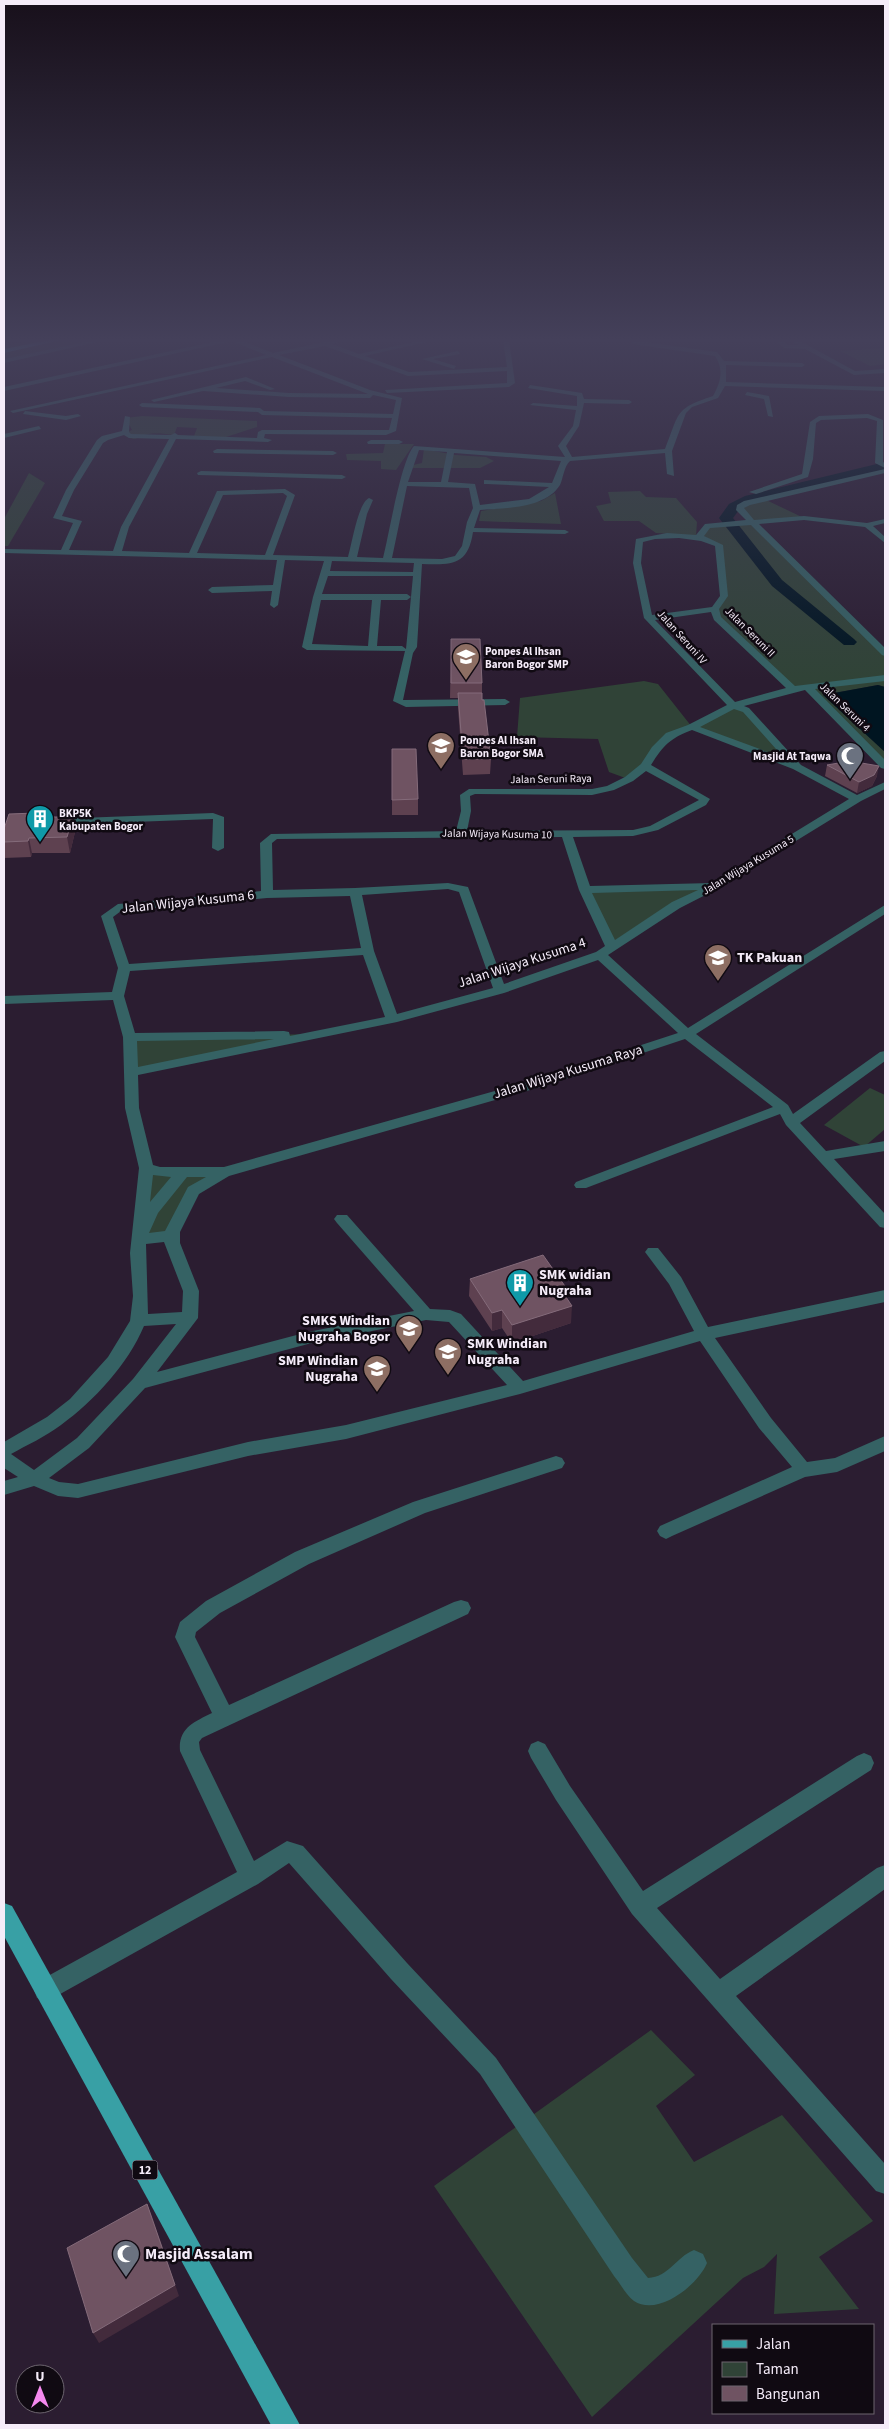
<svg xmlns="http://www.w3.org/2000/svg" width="889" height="2429" font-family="'Source Sans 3',sans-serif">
<rect width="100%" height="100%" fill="#2b1d31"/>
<g fill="#304337">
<polygon points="35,340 96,340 4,359 4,346"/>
<polygon points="885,348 885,364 870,366 840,351"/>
<path d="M142,416L257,421V427L223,438L194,436L197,428L177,427L174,435C166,434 157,433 149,434C137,436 136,444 123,434L132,430L126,418Z"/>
<polygon points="385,444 414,444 396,470 381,469 381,461 347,460 346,454 383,453"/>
<polygon points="424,449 455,455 486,457 494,461 480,468 413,468 413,465 422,463"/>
<polygon points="29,473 45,483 8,546 4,546 4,519"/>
<polygon points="640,491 646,497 676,498 697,522 696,536 656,533 639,521 604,521 596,506 611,503 608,492"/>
<polygon points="555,493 561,524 479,521 481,511 541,501"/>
<polygon points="764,499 804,518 752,524 885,653 885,687 878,685 824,695 885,752 885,767 807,687 793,689 717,618 715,609 724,596 719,545 700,534 704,527 750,523 740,507"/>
<polygon points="644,681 658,684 692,727 733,706 746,710 797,767 692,727 670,735 628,779 609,772 598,739 517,737 520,698"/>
<polygon points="717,885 612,947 586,890"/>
<polygon points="322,1034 133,1072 130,1037"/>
<polygon points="870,1088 885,1095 885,1129 864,1147 824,1125"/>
<polygon points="146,1168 224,1172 193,1191 172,1232 139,1239"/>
<polygon points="651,2030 695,2075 656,2106 694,2162 782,2115 873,2221 819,2257 859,2309 774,2314 777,2254 764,2267 743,2278 592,2417 434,2186"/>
</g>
<polygon fill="#001521" points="878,685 885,687 885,752 823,695"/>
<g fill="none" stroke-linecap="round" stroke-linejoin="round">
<polygon fill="#001521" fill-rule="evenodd" points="885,462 885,470 755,500 739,510 733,518 782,580 854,639 857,642 854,645 844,645 772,586 719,518 729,504 745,496"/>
<g fill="#356264" fill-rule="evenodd">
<polygon points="94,340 106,340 4,363 4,359"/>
<path d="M222,340H240L273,353L333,340H345L332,344L359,354L423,340H435L365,356L409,372L507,367L503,340H509L515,383L509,387L387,393L385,390L507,383V371L408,376L325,346L279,355L370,390L402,398L396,431L386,435L265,434L264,438L272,440L268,442L176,439L129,527L122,551L189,553L217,491L285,489L295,495L273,555L348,557C352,544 358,503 369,498L373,500L367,514L357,557L383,558C389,535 401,460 414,446L565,457L558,446L573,426L576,410L530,405L533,403L577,406V396L528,388L530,385L582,393L584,399L629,400L632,402L629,404L584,403L579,426L566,446L572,457L665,449C680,412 674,409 713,396C721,382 724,369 715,356L633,344L631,340L717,352L724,361L802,363L805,365L802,367L726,365V382L885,387V391L725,386L718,398L692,407L686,413L672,451L674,476L667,474L665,453L570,461C564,466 563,479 560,485C545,509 504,508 480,510L474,528L565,530L569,532L565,534L473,532C468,566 451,565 422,564L417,647L413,653L403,700L505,699L510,702L505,705L406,707L393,701L405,651L307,650L302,647L313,597L324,561L285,560L278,605L274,608L270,605L272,591L212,593L208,590L212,587L273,585L277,560L4,553V549L61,550L73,523L53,518L66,490L97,440L102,436L122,431L125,416L130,417L129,432L131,434L171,435L175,433L178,435L257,438L258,432L262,430H389L392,418L262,415L258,412L142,407L139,405L142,403L260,408L264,411L393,414L396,400L373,395L370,398L289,397L203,391L154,402L151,400L246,377L275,389L270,390L245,381L216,388L289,393L368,394L272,357L13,413L10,411L266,355L232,341L4,391V387ZM124,435L129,438L169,439L121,527L113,551L69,550L82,521L62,516L74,490L103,443L108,440ZM419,450L447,452L441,482H408ZM454,453L561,461L552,483L484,480V484H487L549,487L529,499L480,505L475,484L448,482ZM407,486L469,488L473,508L467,522L462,546L455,556L442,559L392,558ZM283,493L287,496L265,555L197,553L223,495ZM332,561L414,563L413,572L330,571ZM328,576H413L411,597L407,594H322ZM411,597L406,649L402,646H377L381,600H407ZM321,600H372L368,646L312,644Z"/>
<polygon points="554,340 560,340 561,342 556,343"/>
<polygon points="775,340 782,340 788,345 798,345 790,340 798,340 855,371 885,369 885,373 854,375 805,349 784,348"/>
<polygon points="458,351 460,354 433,359 456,366 454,369 422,359"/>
<polygon points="747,392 769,396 773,417 768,416 764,399 745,395"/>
<polygon points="25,411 66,416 78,414 81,416 66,420 23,414"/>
<polygon points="868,414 883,420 883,462 885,463 885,468 875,463 877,421 867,418 821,420 816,423 813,459 808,477 756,494 749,492 802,474 810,422 819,416"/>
<polygon points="39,426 41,429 4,438 4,434"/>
<polygon points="371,440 399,440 403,442 399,444 368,444 367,442"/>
<polygon points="217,449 333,451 337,453 333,455 214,453 213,451"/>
<path d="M885,469V473L750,505L744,508L754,520L804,516L867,523L885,519V523L873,526L885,537V543L865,527L804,520L759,524L885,648V656L882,655L751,525L710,528L704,536L723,545L728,596L719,609L721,617L795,686L885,675V681L815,689L885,760V769L881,768L805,690L744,706L749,708L801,765L857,795L885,782V789L861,801L721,887L680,908L608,955L688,1028L885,905V914L696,1034L788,1105L793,1114L880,1052L885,1051V1061L800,1123L826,1151L885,1141V1151L834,1159L885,1214V1228L880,1227L786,1125L780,1114L586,1188H576L574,1185L576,1182L773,1107L685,1039L544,1086L229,1176L199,1194L180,1232V1243L199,1291L198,1318L157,1372L308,1332L414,1311L337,1223L334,1219L337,1215H347L430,1309L450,1310L461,1314L523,1381L694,1331L669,1284L645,1252L648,1248H658L681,1277L708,1327L885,1290V1302L715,1338L771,1418L807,1462L835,1458L885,1436V1451L837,1472L805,1477L672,1536L666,1539L660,1536L657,1531L660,1526L792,1467L759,1428L700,1341L520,1394L346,1439L248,1456L78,1498L58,1496L34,1486L4,1495V1481L18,1477L4,1468V1442L47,1417L70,1399L108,1357L130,1321L133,1296L130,1253L139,1168L125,1108L123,1037L113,1000L4,1004V996L112,992L118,968L101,916L118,904L261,891L260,843L271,834L456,831L461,811L460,795L469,789H592L607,786L625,777L641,764L652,747L666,733L688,725L727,705L644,618L633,563L636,539L667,533L696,535L705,524L746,520L736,510L737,505L744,501ZM679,538L701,541L715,546L720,596L712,607L652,615L641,563L643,542L655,539ZM711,612L714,620L786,688L735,702L655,620ZM734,709L743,712L784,758L700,727ZM692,730L793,769L849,799L712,883L590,886L573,837L633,836L658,830L706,805L710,799L651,765C663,746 670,738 692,730ZM646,771L699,800L650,826L633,830L467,831L471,811L470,796L475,794L592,795L614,790L633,781ZM562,837L579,890L605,946L596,952L504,984L468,887L448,883L355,888L273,890L272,843L277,839ZM448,889L459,892L493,988L397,1014L374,951L362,895ZM698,890L672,902L615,940L592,893ZM350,896L361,948L129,964L113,917L121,911L267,898ZM363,955L385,1017L290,1036L289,1032L284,1031L135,1033L124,996L130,971ZM598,960L678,1033L534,1080L224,1167H160L153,1165L139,1108L138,1075L397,1022L504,993ZM274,1039L138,1067L137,1041ZM153,1175L171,1177L150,1202ZM187,1177H206L188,1187L165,1231L149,1233L158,1213ZM164,1242L183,1291L182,1312L148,1314L146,1244ZM426,1320L449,1322L507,1385L346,1425L248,1442L78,1484L59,1482L49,1478L89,1448L145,1388L308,1344ZM176,1324L133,1379L77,1438L34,1470L11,1454C27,1445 45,1437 61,1425C94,1401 128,1364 144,1326Z"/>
<polygon points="201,471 342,475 346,477 342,479 198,475 197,473"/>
<polygon points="213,813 224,817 224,848 218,851 212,848 213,819 53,825 47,822 53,819"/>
<path d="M556,1456L562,1458L565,1463L562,1468L425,1513L309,1564L220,1613L196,1632L195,1637L229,1705L454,1602L461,1600L468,1602L471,1608L468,1614L202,1738L199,1742L200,1750L254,1861L287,1841L303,1846L407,1963L496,2058L632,2258L648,2278C669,2277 676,2257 694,2250L703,2254L707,2263C698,2285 658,2317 634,2301C626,2295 620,2283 614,2276L480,2074L391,1979L289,1863L258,1884L53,1998L45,2001L37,1998L34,1990L37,1982L237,1872L180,1751C178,1728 194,1722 212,1713L175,1637L180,1622L206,1601L295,1552L413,1502Z"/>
<polygon points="538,1741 545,1744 570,1786 643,1891 857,1756 864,1753 871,1756 874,1763 871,1770 657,1908 720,1979 877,1868 885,1865 885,1889 736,1996 885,2164 885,2194 876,2191 632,1914 556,1800 531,1758 528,1751 531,1744"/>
</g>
<polygon fill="#38a0a5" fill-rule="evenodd" points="4,1903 12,1906 300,2425 271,2425 4,1936"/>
<polygon fill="#35b9bf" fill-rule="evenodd" points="49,340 61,340 4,353 4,349"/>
</g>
<g fill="#5e4150">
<polygon points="451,639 482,683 482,700 491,759 490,774 463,775 458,708 458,698 450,698"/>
<polygon points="392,749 418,799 418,815 392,815"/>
<polygon points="827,765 877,776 872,786 857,793 825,776"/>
<polygon points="36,813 37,817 75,832 70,853 32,853 31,857 4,858 4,842"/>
<polygon points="470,1279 566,1297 571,1323 512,1343 502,1328 492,1331 469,1296"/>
</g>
<g fill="#432b3c">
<polygon points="879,766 877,776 872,786 857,793 859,782"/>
<polygon points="73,817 75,832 70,853 67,837"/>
<polygon points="29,838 32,853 31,857 28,841"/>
<polygon points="567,1289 566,1306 562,1291"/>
<polygon points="572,1306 571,1323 512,1343 512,1325"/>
<polygon points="502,1310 502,1328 492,1331 492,1313"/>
<polygon points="147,2204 152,2216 179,2296 99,2343 93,2333"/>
</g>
<g fill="#6f5362" stroke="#846b7a">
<polygon points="451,639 480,639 482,683 451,683"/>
<polygon points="458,693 482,693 482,700 484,700 491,759 463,759"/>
<polygon points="392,749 416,749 418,799 392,800"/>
<polygon points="850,761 879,766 874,775 859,782 827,765"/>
<polygon points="36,813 35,817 73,817 67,837 29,838 28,841 4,842 4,829 9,814"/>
<polygon points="543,1255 567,1289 562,1291 572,1306 512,1325 502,1310 492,1313 470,1279"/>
<polygon points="147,2204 175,2285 93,2333 67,2248"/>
</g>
<linearGradient id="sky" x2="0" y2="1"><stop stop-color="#18101b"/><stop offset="0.5" stop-color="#44405a"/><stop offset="1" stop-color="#44405a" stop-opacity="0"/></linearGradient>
<rect width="889" height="680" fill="url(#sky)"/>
<defs>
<symbol id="school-pin" viewBox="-11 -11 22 30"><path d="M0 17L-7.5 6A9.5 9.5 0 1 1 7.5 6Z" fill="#8d6e63" stroke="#100a12"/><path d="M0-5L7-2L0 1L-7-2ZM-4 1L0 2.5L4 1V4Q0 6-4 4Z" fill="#fff"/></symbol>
<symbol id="mosque-pin" viewBox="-11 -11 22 30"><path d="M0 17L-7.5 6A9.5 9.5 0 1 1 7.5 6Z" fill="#6b7280" stroke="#100a12"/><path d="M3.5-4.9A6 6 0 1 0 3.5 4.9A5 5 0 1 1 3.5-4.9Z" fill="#fff"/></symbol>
<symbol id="building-pin" viewBox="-11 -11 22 30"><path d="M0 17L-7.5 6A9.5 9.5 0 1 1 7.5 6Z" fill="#0f9aa8" stroke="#100a12"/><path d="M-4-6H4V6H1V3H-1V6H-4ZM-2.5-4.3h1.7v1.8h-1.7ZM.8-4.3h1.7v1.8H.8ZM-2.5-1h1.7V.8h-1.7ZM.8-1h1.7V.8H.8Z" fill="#fff"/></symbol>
</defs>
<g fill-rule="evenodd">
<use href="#school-pin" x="450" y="641" width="32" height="43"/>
<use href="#school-pin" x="425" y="730" width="32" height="43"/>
<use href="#mosque-pin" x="834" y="740" width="32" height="43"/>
<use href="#building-pin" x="24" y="803" width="32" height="43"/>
<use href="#school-pin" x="702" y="942" width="32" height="43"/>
<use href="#building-pin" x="504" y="1267" width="32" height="43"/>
<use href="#school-pin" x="393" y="1313" width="32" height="43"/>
<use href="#school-pin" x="432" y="1336" width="32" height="43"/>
<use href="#school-pin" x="361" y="1353" width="32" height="43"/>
<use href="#mosque-pin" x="110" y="2238" width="32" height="43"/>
</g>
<g text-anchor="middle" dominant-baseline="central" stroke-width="5" stroke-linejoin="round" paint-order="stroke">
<g font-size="11" fill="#f5ecf9" stroke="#100a12">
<text transform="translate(750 632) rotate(45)">Jalan Seruni II</text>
<text transform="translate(682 637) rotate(48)">Jalan Seruni IV</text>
<text transform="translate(845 707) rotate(44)">Jalan Seruni 4</text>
<text transform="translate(551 779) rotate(-1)">Jalan Seruni Raya</text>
<text transform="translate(497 834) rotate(1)">Jalan Wijaya Kusuma 10</text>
<text transform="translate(748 865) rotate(-31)">Jalan Wijaya Kusuma 5</text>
</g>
<g font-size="11" font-weight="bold" fill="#f5ecf9" stroke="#100a12" text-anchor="start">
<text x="485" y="651">Ponpes Al Ihsan<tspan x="485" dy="13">Baron Bogor SMP</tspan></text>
<text x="460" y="740">Ponpes Al Ihsan<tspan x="460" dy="13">Baron Bogor SMA</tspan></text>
<text x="831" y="756" text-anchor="end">Masjid At Taqwa</text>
<text x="59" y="813">BKP5K<tspan x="59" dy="13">Kabupaten Bogor</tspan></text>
</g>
<rect fill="#100a12" stroke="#b0a8b4" stroke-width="1" x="132.5" y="2160.5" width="25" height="19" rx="4"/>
<g font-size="12" font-weight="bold" fill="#f5ecf9">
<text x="145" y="2170">12</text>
</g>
<g font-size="14" fill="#f5ecf9" stroke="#100a12">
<text transform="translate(188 902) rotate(-6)">Jalan Wijaya Kusuma 6</text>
<text transform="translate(522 963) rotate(-18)">Jalan Wijaya Kusuma 4</text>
<text transform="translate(568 1072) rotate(-17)">Jalan Wijaya Kusuma Raya</text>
</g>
<g font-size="14" font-weight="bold" fill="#f5ecf9" stroke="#100a12" text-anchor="start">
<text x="737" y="958">TK Pakuan</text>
<text x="539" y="1275">SMK widian<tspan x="539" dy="16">Nugraha</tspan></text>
<text x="390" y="1321" text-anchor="end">SMKS Windian<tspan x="390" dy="16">Nugraha Bogor</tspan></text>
<text x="467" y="1344">SMK Windian<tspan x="467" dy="16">Nugraha</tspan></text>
<text x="358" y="1361" text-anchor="end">SMP Windian<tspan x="358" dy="16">Nugraha</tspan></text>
</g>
<g font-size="16" font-weight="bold" fill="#f5ecf9" stroke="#100a12" text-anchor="start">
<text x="145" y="2254">Masjid Assalam</text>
</g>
</g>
<rect width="889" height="2429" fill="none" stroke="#f5ecf9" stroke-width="10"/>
<rect x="712" y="2324" width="162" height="90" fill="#100a12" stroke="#6c646e"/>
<rect x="722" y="2340" width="25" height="8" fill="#38a0a5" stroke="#6c646e"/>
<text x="756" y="2349" font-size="15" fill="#f5ecf9">Jalan</text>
<rect x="722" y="2362" width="25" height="15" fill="#304337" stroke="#6c646e"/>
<text x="756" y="2374" font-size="15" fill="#f5ecf9">Taman</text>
<rect x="722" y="2386" width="25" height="15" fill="#6f5362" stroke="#6c646e"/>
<text x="756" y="2399" font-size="15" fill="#f5ecf9">Bangunan</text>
<g transform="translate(40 2389)"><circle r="24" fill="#100a12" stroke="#6c646e"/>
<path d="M0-4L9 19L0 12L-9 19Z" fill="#f589ee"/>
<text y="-8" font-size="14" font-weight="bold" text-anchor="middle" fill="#f5ecf9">U</text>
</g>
</svg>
